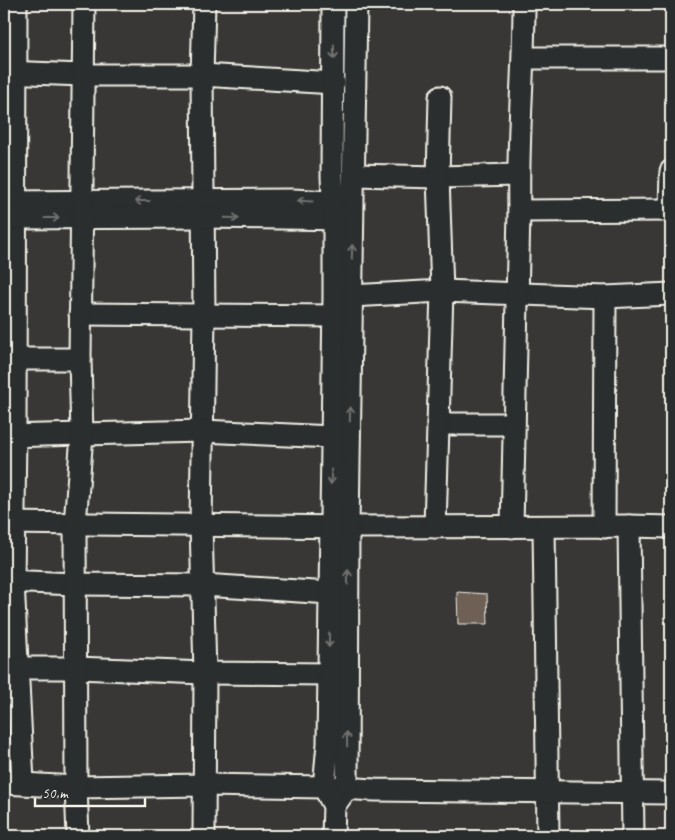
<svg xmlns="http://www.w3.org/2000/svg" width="675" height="840" font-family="Caveat,sans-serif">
<rect width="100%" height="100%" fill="#383736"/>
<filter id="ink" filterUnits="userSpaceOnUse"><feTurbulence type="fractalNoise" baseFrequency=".02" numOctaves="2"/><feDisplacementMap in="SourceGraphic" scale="10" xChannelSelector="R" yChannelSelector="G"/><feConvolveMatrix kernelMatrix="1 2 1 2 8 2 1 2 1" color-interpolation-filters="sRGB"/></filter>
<g filter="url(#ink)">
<polygon fill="#6e6054" stroke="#f4f1e8" points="457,592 487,594 488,624 458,624"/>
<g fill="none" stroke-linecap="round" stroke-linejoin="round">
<defs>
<g id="minor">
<polyline points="16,4 15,435 13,581 23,783"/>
<polyline points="204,4 202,75 204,314 201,525 205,673 204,836"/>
<polyline points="524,58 671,58"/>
<polyline points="4,72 83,75 202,75 334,83"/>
<polyline points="354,175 438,177 518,175"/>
<polyline points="4,202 293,200 346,203"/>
<polyline points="670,210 671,171"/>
<polyline points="519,211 671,210"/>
<polyline points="4,218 203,217 348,219"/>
<polyline points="351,296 442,291 605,297 671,294"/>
<polyline points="80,314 334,316"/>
<polyline points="4,359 80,359"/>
<polyline points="438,424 514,424"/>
<polyline points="4,436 202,431 332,437"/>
<polyline points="4,523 348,527 629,526 671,527"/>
<polyline points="629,526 633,836"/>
<polyline points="435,527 442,291 438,177 440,97"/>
<path d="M512,527L519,211C517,142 524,73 524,4"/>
<polyline points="544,527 548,836"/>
<polyline points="604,527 605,297"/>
<polyline points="4,581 75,584 203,585 330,593"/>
<polyline points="4,668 76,668 205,673 329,674"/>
<polyline points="4,783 76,787 204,785 324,787 375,790 671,793"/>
<polyline points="334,806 347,788 348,527 356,4"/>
<polyline points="78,836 76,787 75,524 82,435 80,359 84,4"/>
<polyline points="333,836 334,806 324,787 328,744 334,297 334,219 332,176 333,4"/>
</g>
</defs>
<use href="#minor" stroke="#f4f1e8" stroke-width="25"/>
<use href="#minor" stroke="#2a2d2e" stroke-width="21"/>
</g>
<defs><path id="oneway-shaft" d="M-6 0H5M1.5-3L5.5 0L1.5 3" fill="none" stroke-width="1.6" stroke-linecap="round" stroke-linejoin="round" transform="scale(1.25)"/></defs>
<g stroke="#71726f">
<use href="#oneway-shaft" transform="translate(334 52) rotate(89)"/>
<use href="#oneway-shaft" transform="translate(142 201) rotate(180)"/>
<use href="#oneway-shaft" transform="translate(305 201) rotate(-177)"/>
<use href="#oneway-shaft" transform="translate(52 218)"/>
<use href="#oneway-shaft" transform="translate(232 218) rotate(1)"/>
<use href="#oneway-shaft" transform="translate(352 252) rotate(-88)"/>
<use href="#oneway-shaft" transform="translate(350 414) rotate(-89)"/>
<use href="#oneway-shaft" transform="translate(331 477) rotate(91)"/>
<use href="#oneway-shaft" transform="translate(348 577) rotate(-90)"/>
<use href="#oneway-shaft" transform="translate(329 640) rotate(91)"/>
<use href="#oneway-shaft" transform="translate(347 739) rotate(-91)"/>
</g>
</g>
<rect width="675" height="840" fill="none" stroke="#2a2d2e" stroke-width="20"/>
<rect x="10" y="10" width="655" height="820" fill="none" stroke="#f4f1e8" stroke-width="2" filter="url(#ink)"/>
<path d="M35 798v8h110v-8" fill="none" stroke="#f4f1e8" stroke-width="2.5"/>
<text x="42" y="798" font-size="15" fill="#f4f1e8" stroke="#2a2d2e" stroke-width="4" paint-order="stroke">50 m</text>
</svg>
